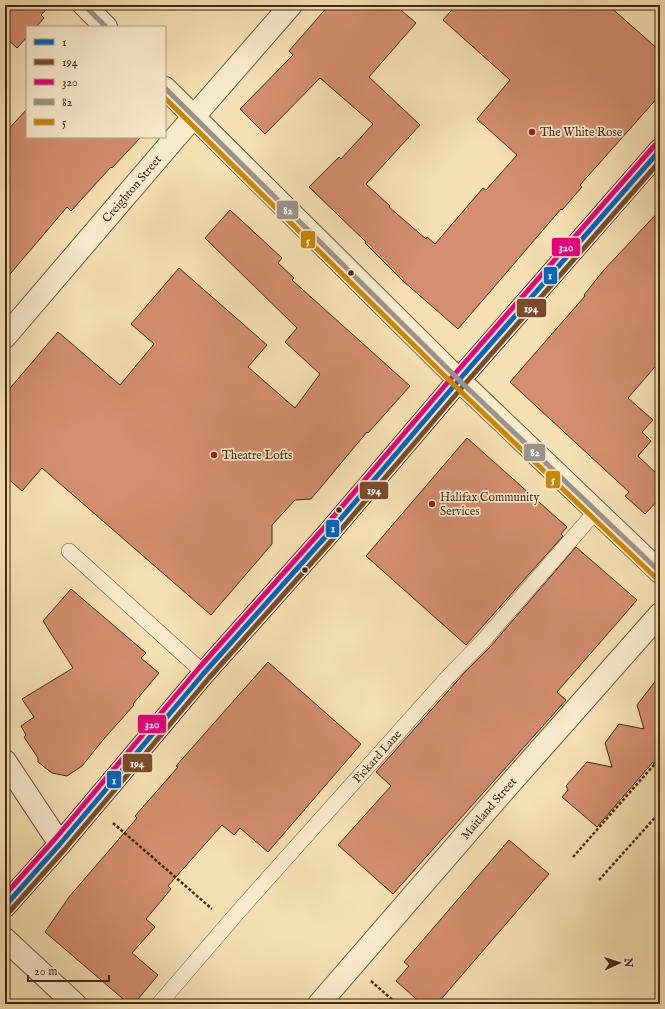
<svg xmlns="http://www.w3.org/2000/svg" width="665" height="1009" font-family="'IM FELL English',serif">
<rect width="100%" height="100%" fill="#f4e0b2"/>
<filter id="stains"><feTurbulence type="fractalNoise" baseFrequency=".005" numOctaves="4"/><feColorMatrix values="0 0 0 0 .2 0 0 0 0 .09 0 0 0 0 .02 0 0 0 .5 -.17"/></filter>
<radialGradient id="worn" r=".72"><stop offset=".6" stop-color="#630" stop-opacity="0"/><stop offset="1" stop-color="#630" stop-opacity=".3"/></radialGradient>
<g fill="#d28e6e" stroke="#412913">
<polygon points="5,5 50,5 41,15 44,18 36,27 27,27 27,37 17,48 5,37"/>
<polygon points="329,5 395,5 416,23 369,77 420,125 366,184 390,206 389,207 426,239 427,237 435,244 483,188 486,190 517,155 477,119 510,80 443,20 456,5 608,5 660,51 660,95 580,185 582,187 562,210 561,209 458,329 403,281 365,243 366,242 309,187 339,157 341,159 373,124 320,78 265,134 240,109 293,55 289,51"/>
<polygon points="27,109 27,137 141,137 112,168 111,167 71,211 67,207 5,280 5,133"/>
<polygon points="230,210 282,258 278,263 294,278 292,280 410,386 368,433 367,432 311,499 295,500 272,525 272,544 211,615 42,468 22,491 5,476 5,394 58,332 120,385 154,344 131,324 179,268 267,345 248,367 295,408 320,374 285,342 297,328 205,238"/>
<polygon points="660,210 660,361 628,398 653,420 642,432 651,441 638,456 660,477 660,498 645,514 625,496 629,492 510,382 585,296 584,295 603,271"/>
<polygon points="467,438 567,527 561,534 563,536 466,645 366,556"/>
<polygon points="576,547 637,600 557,692 566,700 393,894 338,845 391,786 376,772 465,672 490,647"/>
<polygon points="71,589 146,653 141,658 159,673 133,704 134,705 103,740 82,766 67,776 52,773 38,762 38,758 24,737 26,735 21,726 34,717 22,699 73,668 43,621"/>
<polygon points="268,662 361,744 268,852 240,828 234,835 222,825 168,886 171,889 146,919 155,927 132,953 158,975 134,1004 129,1004 45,932 69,897 137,818 135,816 178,767 176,766"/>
<polygon points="660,675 660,763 654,764 653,762 597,827 562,797 568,790 566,786 587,762 612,767 605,743 619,724 644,729 637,705"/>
<polygon points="509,840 549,874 437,1004 422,1004 396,981 409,966 404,962"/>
</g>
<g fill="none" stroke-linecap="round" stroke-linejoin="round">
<defs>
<g id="service">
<polyline points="69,551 204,673"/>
<path id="s1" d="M159,1004L238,912L447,678L483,641L596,511"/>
</g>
<g id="minor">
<path id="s2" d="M5,337L176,137L291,5"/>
<polyline points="5,761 60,844"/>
<polyline points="5,939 75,1004"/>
<path id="s3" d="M319,1004L500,795L660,614"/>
</g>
<g id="tertiary">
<polyline points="84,5 106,27"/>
<polyline points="165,88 459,380 660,572"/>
</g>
<polyline id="secondary" points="5,906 60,844 204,673 327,535 459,380 660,150"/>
</defs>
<use href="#service" stroke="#6e573b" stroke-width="16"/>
<use href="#minor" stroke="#6e573b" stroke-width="24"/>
<use href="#tertiary" stroke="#6e573b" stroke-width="24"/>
<use href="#secondary" stroke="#412913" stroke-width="24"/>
<g stroke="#412913" stroke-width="2.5" stroke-dasharray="3 2" stroke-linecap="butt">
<polyline points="113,823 212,909"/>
<polyline points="573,857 660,758"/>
<polyline points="599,880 660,812"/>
<polyline points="371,981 397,1004"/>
<polyline points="494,1004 497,1000"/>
</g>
<use href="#service" stroke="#f8ebcd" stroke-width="15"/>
<use href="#minor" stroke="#f8ebcd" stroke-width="22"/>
<use href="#tertiary" stroke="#f8ebcd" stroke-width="22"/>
<use href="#secondary" stroke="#f8ebcd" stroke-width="22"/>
<defs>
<polyline id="bus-1" points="5,906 60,844 204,673 327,535 459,380 660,150"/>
<polyline id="bus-2" points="10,911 65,849 209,678 332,540 464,385 660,161"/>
<polyline id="bus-3" points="5,895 55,839 199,668 322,530 454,375 655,145"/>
<g id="bus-4">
<polyline points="84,5 106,27"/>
<polyline points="165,88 459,380 660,572"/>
</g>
<polyline id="bus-5" points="165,98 454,385 655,577"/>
</defs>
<use href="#bus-1" stroke="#f8ebcd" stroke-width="8"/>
<use href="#bus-2" stroke="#f8ebcd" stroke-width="8"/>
<use href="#bus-3" stroke="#f8ebcd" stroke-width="8"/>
<use href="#bus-4" stroke="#f8ebcd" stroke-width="8"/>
<use href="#bus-5" stroke="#f8ebcd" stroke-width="8"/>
<use href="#bus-1" stroke="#0065bd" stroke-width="5"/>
<use href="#bus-2" stroke="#7a4b2a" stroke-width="5"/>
<use href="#bus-3" stroke="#e5007d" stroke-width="5"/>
<use href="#bus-4" stroke="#9a938c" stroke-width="5"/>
<use href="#bus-5" stroke="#ca8705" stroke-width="5"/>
</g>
<g fill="#8f2418" stroke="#f8ebcd" stroke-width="1.5">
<circle cx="532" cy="132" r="4"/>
<circle cx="214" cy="455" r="4"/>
<circle cx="432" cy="504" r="4"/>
</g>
<g fill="#412913" stroke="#f8ebcd" stroke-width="1.5">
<circle cx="351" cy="273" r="3.5"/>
<circle cx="339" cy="510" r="3.5"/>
<circle cx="305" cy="570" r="3.5"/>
</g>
<g text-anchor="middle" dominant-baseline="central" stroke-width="3.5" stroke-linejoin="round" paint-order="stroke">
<g font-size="12" fill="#412913" stroke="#f8ebcd" text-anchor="start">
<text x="540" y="132">The White Rose</text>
<text x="222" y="455">Theatre Lofts</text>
<text x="440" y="497">Halifax Community<tspan x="440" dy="14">Services</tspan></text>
</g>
<g font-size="12" fill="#412913" stroke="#f8ebcd">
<text stroke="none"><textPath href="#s2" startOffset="195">Creighton Street</textPath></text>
<text stroke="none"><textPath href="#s1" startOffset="330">Pickard Lane</textPath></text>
<text stroke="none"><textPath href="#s3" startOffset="259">Maitland Street</textPath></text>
</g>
</g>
<g stroke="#f8ebcd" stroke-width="1.5">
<rect x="276" y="200" width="23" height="20" rx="4" fill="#9a938c"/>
<rect x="300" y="230" width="16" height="19" rx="4" fill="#ca8705"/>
<rect x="551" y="237" width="30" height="20" rx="4" fill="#e5007d"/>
<rect x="543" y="266" width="15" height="19" rx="4" fill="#0065bd"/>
<rect x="516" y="298" width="31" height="20" rx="4" fill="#7a4b2a"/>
<rect x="523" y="443" width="23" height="19" rx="4" fill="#9a938c"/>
<rect x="545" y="470" width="16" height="19" rx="4" fill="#ca8705"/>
<rect x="359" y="481" width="30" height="19" rx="4" fill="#7a4b2a"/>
<rect x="325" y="519" width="15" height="19" rx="4" fill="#0065bd"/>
<rect x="137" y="714" width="30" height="20" rx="4" fill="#e5007d"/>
<rect x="122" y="753" width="31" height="20" rx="4" fill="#7a4b2a"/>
<rect x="106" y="770" width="16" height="19" rx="4" fill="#0065bd"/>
</g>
<g font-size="11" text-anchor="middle" font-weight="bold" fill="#fff">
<text x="288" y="214">82</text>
<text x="308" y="244">5</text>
<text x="566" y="251">320</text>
<text x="550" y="279">1</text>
<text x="531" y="312">194</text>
<text x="535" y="456">82</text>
<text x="553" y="483">5</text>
<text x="374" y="494">194</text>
<text x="333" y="532">1</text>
<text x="152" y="728">320</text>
<text x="137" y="767">194</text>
<text x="114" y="784">1</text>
</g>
<rect width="665" height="1009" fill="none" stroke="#f4e0b2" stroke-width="20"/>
<rect x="6" y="6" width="653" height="997" fill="none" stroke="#412913" stroke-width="2"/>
<rect x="10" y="10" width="645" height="989" fill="none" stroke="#412913"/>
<rect x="26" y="26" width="140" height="112" fill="#f8ebcd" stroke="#af9d83"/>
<rect x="34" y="39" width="20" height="6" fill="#0065bd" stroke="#af9d83"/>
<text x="62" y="46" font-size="12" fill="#412913">1</text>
<rect x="34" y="59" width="20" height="6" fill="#7a4b2a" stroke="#af9d83"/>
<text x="62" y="66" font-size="12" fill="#412913">194</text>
<rect x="34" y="79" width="20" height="6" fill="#e5007d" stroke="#af9d83"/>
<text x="62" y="86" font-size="12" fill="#412913">320</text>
<rect x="34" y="99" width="20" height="6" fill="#9a938c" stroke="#af9d83"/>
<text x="62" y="106" font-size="12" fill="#412913">82</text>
<rect x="34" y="119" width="20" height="6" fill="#ca8705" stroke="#af9d83"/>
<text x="62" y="126" font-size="12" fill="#412913">5</text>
<g transform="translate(619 963) rotate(87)" stroke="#f8ebcd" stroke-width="3" paint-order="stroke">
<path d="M0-3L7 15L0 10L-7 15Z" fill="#412913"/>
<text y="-6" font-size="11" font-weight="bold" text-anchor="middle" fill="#412913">N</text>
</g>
<path d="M28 975v6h81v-6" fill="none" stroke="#412913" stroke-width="2"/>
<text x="34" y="975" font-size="12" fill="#412913" stroke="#f8ebcd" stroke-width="3" paint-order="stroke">20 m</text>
<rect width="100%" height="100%" filter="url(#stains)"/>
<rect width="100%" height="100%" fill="url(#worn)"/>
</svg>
